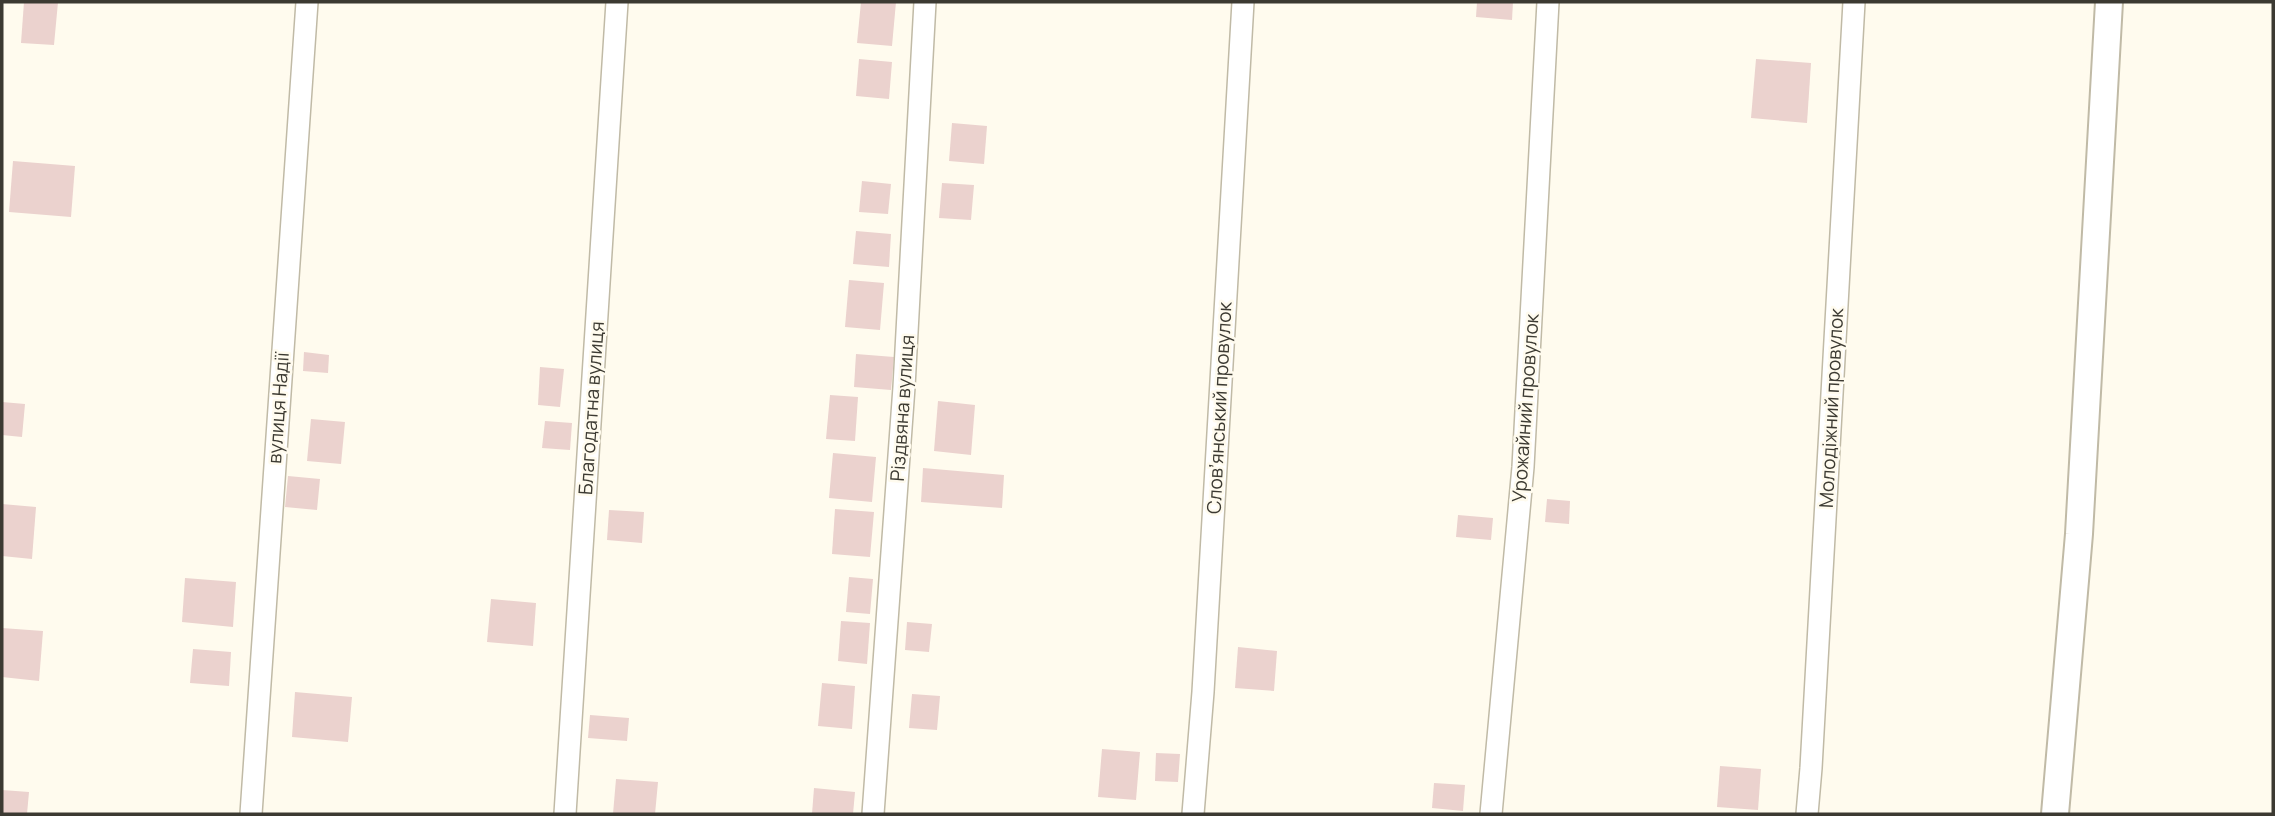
<svg xmlns="http://www.w3.org/2000/svg" width="2275" height="816" font-family="Manrope,sans-serif">
<rect width="100%" height="100%" fill="#fffbee"/>
<g fill="#ebd2ce">
<polygon points="24,2 58,2 54,45 21,43"/>
<polygon points="861,2 896,2 892,46 857,43"/>
<polygon points="1477,2 1513,2 1512,20 1476,17"/>
<polygon points="859,59 892,62 889,99 856,96"/>
<polygon points="1756,59 1811,63 1807,123 1751,118"/>
<polygon points="952,123 987,126 984,164 949,161"/>
<polygon points="13,161 75,166 71,217 9,212"/>
<polygon points="862,181 891,184 888,214 859,212"/>
<polygon points="942,183 974,185 971,220 939,218"/>
<polygon points="856,231 891,234 889,267 853,264"/>
<polygon points="849,280 884,283 880,330 845,327"/>
<polygon points="304,352 329,355 328,373 303,371"/>
<polygon points="856,354 894,357 891,390 854,387"/>
<polygon points="540,367 564,369 560,407 538,405"/>
<polygon points="830,395 858,397 855,441 826,439"/>
<polygon points="938,401 975,405 971,455 934,451"/>
<polygon points="2,402 25,404 22,437 2,435"/>
<polygon points="311,419 345,422 341,464 307,461"/>
<polygon points="545,421 572,423 570,450 542,448"/>
<polygon points="833,453 876,457 872,502 829,498"/>
<polygon points="923,468 1004,475 1002,508 921,502"/>
<polygon points="288,476 320,479 317,510 285,507"/>
<polygon points="1547,499 1570,501 1569,524 1545,522"/>
<polygon points="2,504 36,507 32,559 2,556"/>
<polygon points="835,509 874,512 870,557 832,554"/>
<polygon points="609,510 644,512 642,543 607,540"/>
<polygon points="1458,515 1493,518 1491,540 1456,537"/>
<polygon points="849,577 873,579 870,614 846,612"/>
<polygon points="185,578 236,582 233,627 182,622"/>
<polygon points="491,599 536,603 533,646 487,642"/>
<polygon points="841,621 870,623 867,664 838,661"/>
<polygon points="907,622 932,624 929,652 905,650"/>
<polygon points="2,628 43,631 39,681 2,677"/>
<polygon points="1238,647 1277,651 1274,691 1235,688"/>
<polygon points="193,649 231,652 229,686 190,683"/>
<polygon points="822,683 855,686 852,729 818,726"/>
<polygon points="295,692 352,697 348,742 292,737"/>
<polygon points="912,694 940,696 937,730 909,728"/>
<polygon points="590,715 629,718 627,741 588,738"/>
<polygon points="1102,749 1140,752 1136,800 1098,797"/>
<polygon points="1156,753 1180,754 1178,782 1155,781"/>
<polygon points="1720,766 1761,769 1758,810 1717,807"/>
<polygon points="616,779 658,782 655,814 613,814"/>
<polygon points="1434,783 1465,785 1463,811 1432,808"/>
<polygon points="814,788 855,792 853,814 812,814"/>
<polygon points="2,790 29,792 27,814 2,814"/>
</g>
<g fill="none" stroke-linecap="round" stroke-linejoin="round">
<defs>
<g id="minor">
<polyline points="251,814 307,2"/>
<polyline points="565,814 617,2"/>
<polyline points="873,814 904,387 925,2"/>
<polyline points="1193,814 1203,692 1243,2"/>
<polyline points="1491,814 1523,467 1548,2"/>
<polyline points="1807,814 1811,768 1854,2"/>
</g>
<polyline id="tertiary" points="2055,814 2079,534 2109,2"/>
</defs>
<use href="#minor" stroke="#c0baa6" stroke-width="24"/>
<use href="#tertiary" stroke="#c0baa6" stroke-width="30"/>
<use href="#minor" stroke="#fff" stroke-width="21"/>
<use href="#tertiary" stroke="#fff" stroke-width="26"/>
</g>
<g text-anchor="middle" dominant-baseline="central" stroke-width="5" stroke-linejoin="round" paint-order="stroke">
<g font-size="19" fill="#3c3a32" stroke="#fffbee">
<text transform="translate(278 408) rotate(-86)">вулиця Надії</text>
<text transform="translate(591 408) rotate(-86)">Благодатна вулиця</text>
<text transform="translate(902 408) rotate(-86)">Різдвяна вулиця</text>
<text transform="translate(1219 408) rotate(-87)">Словʼянський провулок</text>
<text transform="translate(1525 408) rotate(-86)">Урожайний провулок</text>
<text transform="translate(1831 408) rotate(-87)">Молодіжний провулок</text>
</g>
</g>
<rect width="2275" height="816" fill="none" stroke="#3c3a32" stroke-width="7"/>
</svg>
